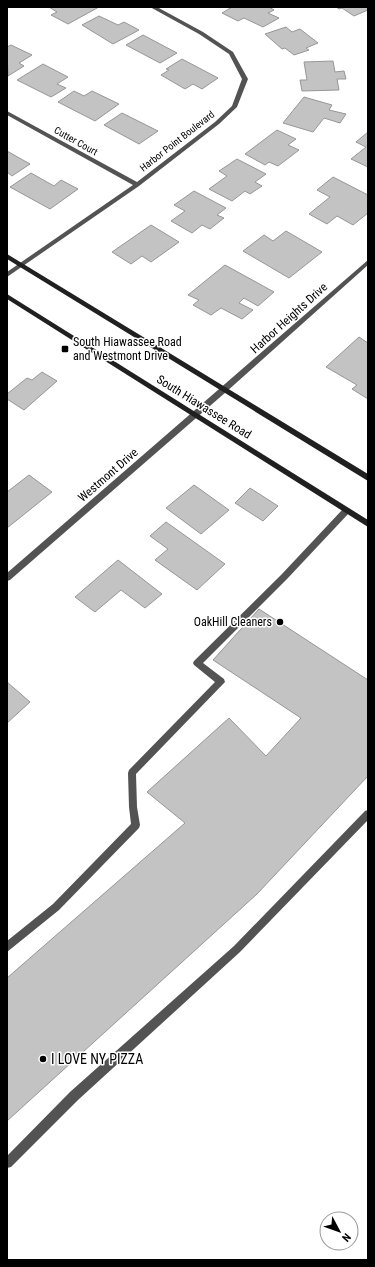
<svg xmlns="http://www.w3.org/2000/svg" width="375" height="1267" font-family="'Roboto Condensed',sans-serif">
<rect width="100%" height="100%" fill="#fff"/>
<g fill="#c3c3c3" stroke="#979797">
<polygon points="49,7 99,7 68,24 51,15 57,12"/>
<polygon points="232,7 269,7 274,10 268,13 279,18 263,27 244,18 238,21 222,13"/>
<polygon points="336,7 368,7 368,10 354,16 342,8 339,9"/>
<polygon points="99,16 118,25 124,22 139,30 113,44 82,25"/>
<polygon points="286,27 292,32 300,29 318,43 306,48 309,50 294,55 285,48 282,49 265,34"/>
<polygon points="143,35 177,53 160,63 126,45"/>
<polygon points="11,45 32,55 19,63 24,66 8,76 7,47"/>
<polygon points="182,59 218,78 202,89 193,84 185,89 161,75 169,70 166,69"/>
<polygon points="333,61 335,72 344,71 346,79 337,79 339,90 302,91 300,80 307,80 304,62"/>
<polygon points="43,64 68,77 57,84 66,88 51,97 17,80"/>
<polygon points="74,91 84,96 92,91 119,104 95,121 58,102"/>
<polygon points="304,97 332,105 329,110 346,114 340,123 324,118 313,132 283,123"/>
<polygon points="122,113 158,131 139,144 104,125"/>
<polygon points="277,130 296,139 288,145 299,150 278,166 269,162 265,165 245,154"/>
<polygon points="368,132 368,167 351,159 366,147 356,142"/>
<polygon points="7,151 30,164 12,176 7,172"/>
<polygon points="237,159 266,174 255,182 262,186 250,194 245,191 232,201 209,189 227,176 219,171"/>
<polygon points="31,173 54,186 61,180 78,189 50,209 10,187"/>
<polygon points="333,177 368,195 368,213 353,225 337,216 327,224 309,214 330,197 317,190"/>
<polygon points="194,191 226,208 217,215 224,218 210,229 202,225 192,233 171,221 185,211 174,205"/>
<polygon points="151,225 179,242 151,262 142,256 131,264 112,252"/>
<polygon points="286,231 322,252 289,278 243,251 264,235 273,241"/>
<polygon points="225,265 274,292 258,306 244,298 239,303 253,310 242,319 221,308 211,315 193,305 199,300 188,295"/>
<polygon points="359,337 368,343 368,399 352,389 357,385 326,367"/>
<polygon points="42,372 57,381 24,410 7,399 7,394 27,378 32,380"/>
<polygon points="29,475 52,492 7,528 7,492"/>
<polygon points="194,485 229,510 201,534 166,508"/>
<polygon points="250,488 278,506 263,521 235,503"/>
<polygon points="166,522 225,564 197,590 155,560 168,549 150,536"/>
<polygon points="118,560 162,594 145,608 121,590 95,612 75,597"/>
<polygon points="259,609 368,680 368,776 257,894 7,1121 7,978 185,823 147,792 229,718 266,756 301,718 213,660"/>
<polygon points="7,682 30,702 7,723"/>
</g>
<g fill="none" stroke-linecap="round" stroke-linejoin="round">
<g fill="#535353" fill-rule="evenodd">
<polygon points="346,508 349,509 350,511 349,513 287,579 203,663 224,679 225,682 136,774 137,807 140,825 139,828 59,910 7,952 7,941 53,904 131,824 129,807 128,773 129,770 215,682 194,665 193,663 194,661 281,575 343,509"/>
<polygon points="368,810 368,820 240,952 78,1100 11,1167 7,1168 7,1156 70,1092 234,946 365,811"/>
</g>
<g fill="#535353" fill-rule="evenodd">
<polygon points="150,7 157,7 203,32 233,52 248,79 237,107 219,124 139,186 7,277 7,272 133,185 7,115 7,111 137,182 215,122 232,106 242,79 229,54 199,34"/>
<polygon points="368,260 368,265 226,392 10,580 7,581 7,573"/>
</g>
<g fill="#202020" fill-rule="evenodd">
<polygon points="7,254 368,474 368,481 7,259"/>
<polygon points="7,294 368,520 368,527 7,299"/>
</g>
</g>
<g fill="#000" stroke="#fff" stroke-width="1.5">
<rect x="61" y="345" width="8" height="8" rx="2"/>
<circle cx="280" cy="622" r="4"/>
<circle cx="43" cy="1059" r="4"/>
</g>
<g text-anchor="middle" dominant-baseline="central" stroke-width="3" stroke-linejoin="round" paint-order="stroke">
<g font-size="10" fill="#000" stroke="#fff">
<text transform="translate(76 141) rotate(29)">Cutter Court</text>
<text transform="translate(177 141) rotate(-38)">Harbor Point Boulevard</text>
</g>
<g font-size="12" fill="#000" stroke="#fff">
<text transform="translate(289 318) rotate(-42)">Harbor Heights Drive</text>
<text transform="translate(204 407) rotate(32)">South Hiawassee Road</text>
<text transform="translate(108 475) rotate(-41)">Westmont Drive</text>
</g>
<g font-size="12" fill="#000" stroke="#fff" text-anchor="start">
<text x="73" y="342">South Hiawassee Road<tspan x="73" dy="14">and Westmont Drive</tspan></text>
<text x="272" y="622" text-anchor="end">OakHill Cleaners</text>
</g>
<g font-size="14" fill="#000" stroke="#fff" text-anchor="start">
<text x="51" y="1059">I LOVE NY PIZZA</text>
</g>
</g>
<rect width="375" height="1267" fill="none" stroke="#000000" stroke-width="16"/>
<g transform="translate(339 1231) rotate(131)"><circle r="19" fill="#ffffff" stroke="#999999"/>
<path d="M0-3L7 15L0 10L-7 15Z" fill="#000000"/>
<text y="-6" font-size="11" font-weight="bold" text-anchor="middle" fill="#000000">N</text>
</g>
</svg>
